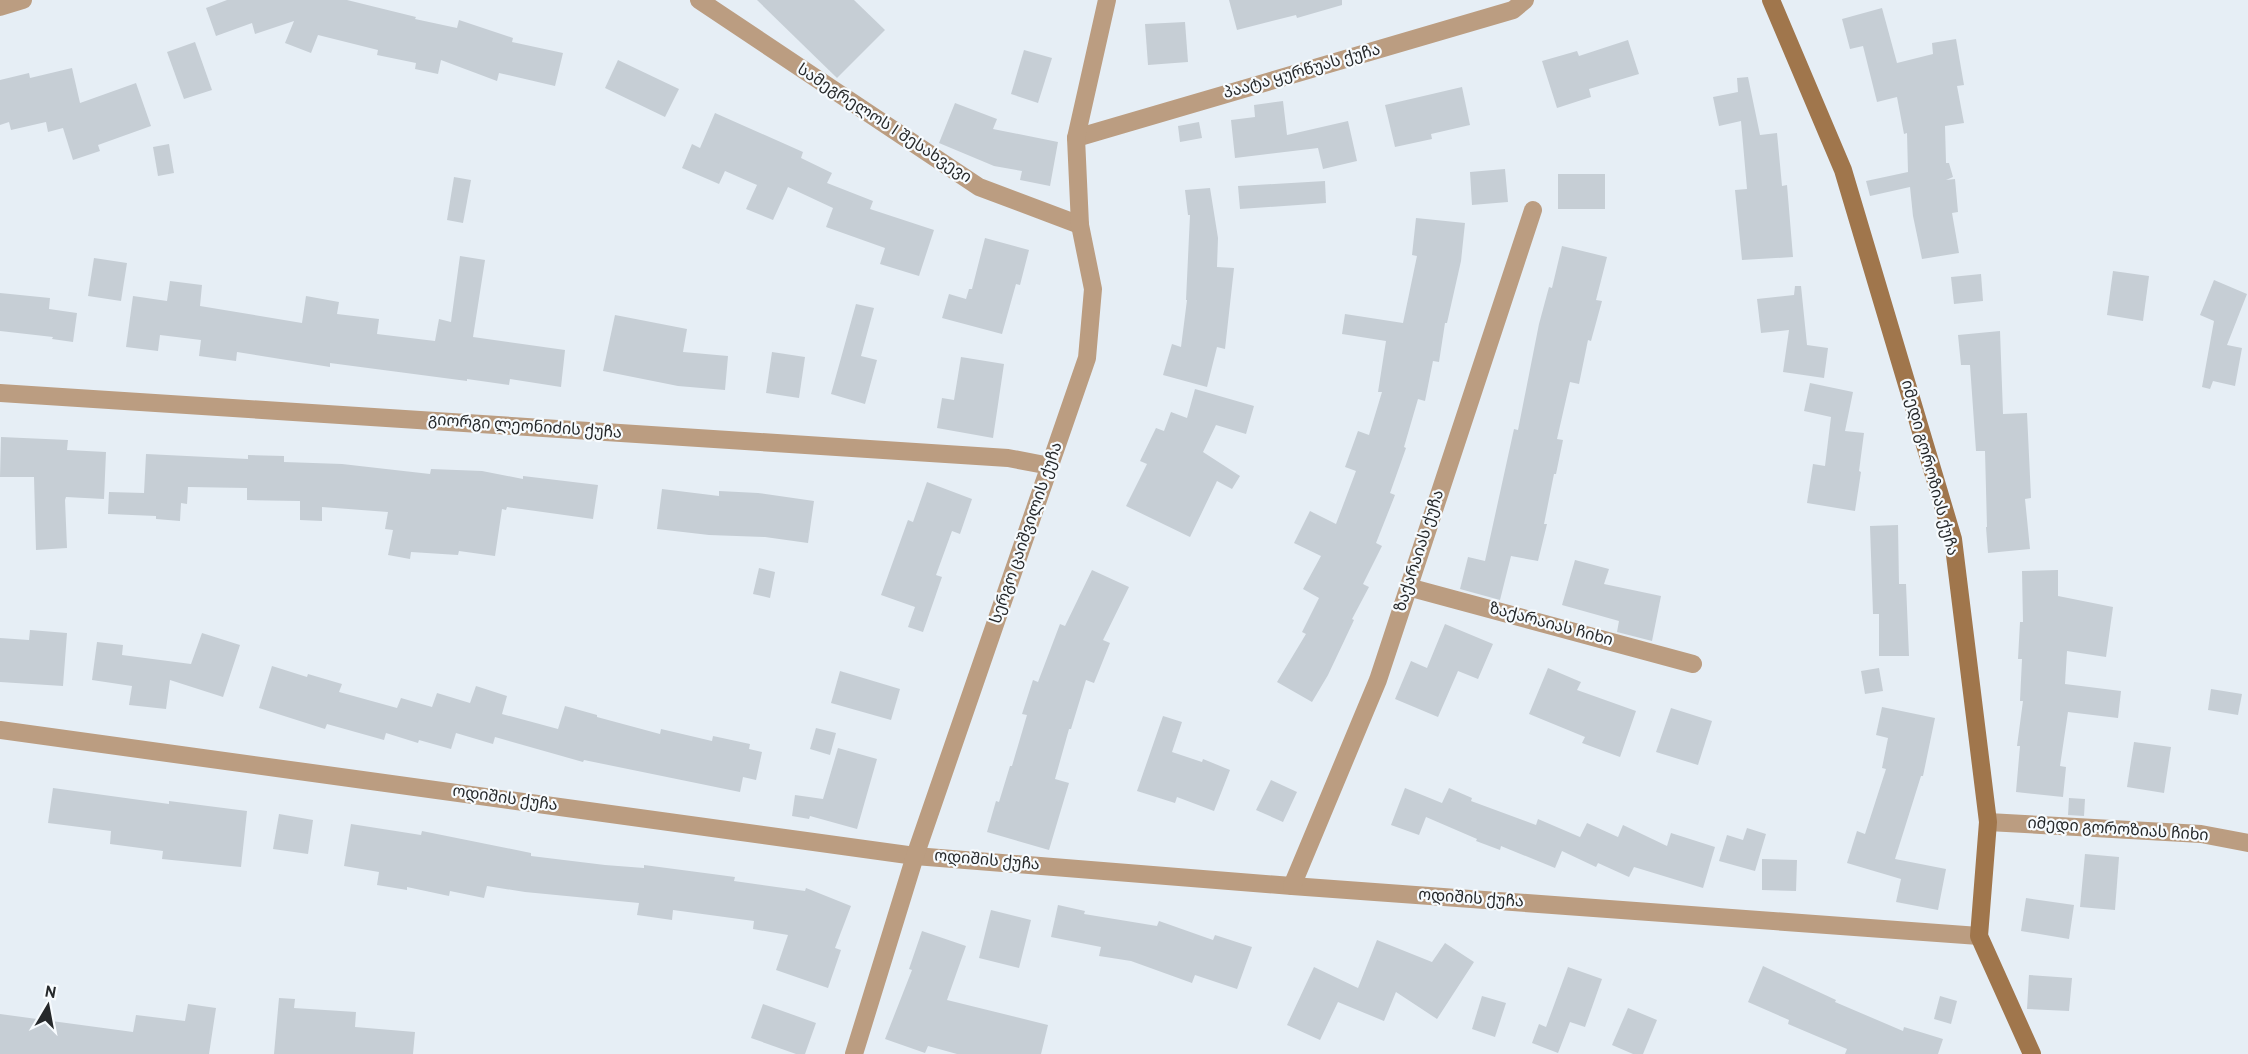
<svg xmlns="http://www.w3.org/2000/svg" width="2248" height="1054" font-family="Overpass,'Noto Sans Georgian',sans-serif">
<rect width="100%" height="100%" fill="#e6eef5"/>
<g fill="#c6ced5">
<polygon points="227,0 347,0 416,17 415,19 457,28 459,20 513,38 512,42 563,53 555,86 499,73 497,81 441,60 438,74 415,69 416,63 377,55 378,50 318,35 311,53 285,43 294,21 255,34 252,23 216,36 206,8"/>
<polygon points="757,0 854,0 885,30 837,78"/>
<polygon points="1229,0 1342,0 1342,5 1297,18 1296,15 1237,30"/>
<polygon points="1882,8 1897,63 1933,54 1932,43 1956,39 1964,85 1957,86 1964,123 1945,126 1946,163 1949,163 1953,177 1946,180 1955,179 1958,212 1952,213 1959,253 1922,259 1913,216 1910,187 1870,196 1866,181 1908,172 1907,133 1904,134 1897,97 1877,102 1863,46 1850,49 1842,19"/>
<polygon points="1185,22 1188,62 1148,65 1145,24"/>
<polygon points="1628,40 1639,74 1589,89 1591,97 1557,108 1542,61 1577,51 1579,56"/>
<polygon points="195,42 212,90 184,99 167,52"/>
<polygon points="1024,50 1052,58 1038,103 1011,94"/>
<polygon points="618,60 679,89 665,117 605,88"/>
<polygon points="72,68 80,103 136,83 151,126 98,145 100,151 73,160 63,128 48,132 46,122 11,130 9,122 0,125 0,80 29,73 30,78"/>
<polygon points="1748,77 1760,135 1777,133 1782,186 1787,185 1793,257 1742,260 1735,190 1747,189 1741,121 1719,126 1713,97 1738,92 1737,78"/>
<polygon points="1462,87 1470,125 1431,134 1432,139 1395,147 1385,105"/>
<polygon points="1283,101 1287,135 1348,121 1357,161 1323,169 1318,148 1235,158 1231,120 1255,117 1254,105"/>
<polygon points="955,103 997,119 993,129 1058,142 1050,186 1020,180 1022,171 994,166 939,143"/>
<polygon points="715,113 803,152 801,158 832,173 827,183 873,201 870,209 934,230 919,276 880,264 885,248 826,227 833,208 788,187 773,220 746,209 757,185 725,171 719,184 682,168 692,144 700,148"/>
<polygon points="1199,122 1202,138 1180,142 1178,126"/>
<polygon points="169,144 174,173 158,176 153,147"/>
<polygon points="1505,169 1508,202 1472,205 1470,172"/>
<rect x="1558" y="174" width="47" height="35"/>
<polygon points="454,177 471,180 463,223 447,220"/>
<polygon points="1325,181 1326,203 1240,209 1238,186"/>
<polygon points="1210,188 1218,238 1217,267 1234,268 1225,349 1217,347 1207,387 1163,375 1172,344 1181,347 1187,300 1186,300 1190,215 1188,215 1185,190"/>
<polygon points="1416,218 1465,223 1461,261 1447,323 1445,323 1439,362 1433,361 1425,401 1418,399 1404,447 1406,448 1390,493 1395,495 1376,543 1382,546 1363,584 1369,587 1352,619 1354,620 1328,675 1312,702 1277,682 1306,634 1302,632 1319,598 1303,589 1321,556 1294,543 1310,511 1336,524 1356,471 1345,467 1358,431 1369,435 1382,392 1378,392 1386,341 1342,334 1345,314 1403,323 1417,256 1412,255"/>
<polygon points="985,238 1029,250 1020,285 1016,284 1002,334 942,318 949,294 966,299 969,289 972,289"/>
<polygon points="1562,246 1607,257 1596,300 1602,301 1591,341 1588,340 1579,384 1570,382 1557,439 1563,440 1556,474 1554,474 1544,524 1547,524 1538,561 1511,556 1500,600 1460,589 1468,557 1485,561 1514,429 1518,430 1539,324 1549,287 1552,288"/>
<polygon points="460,256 485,260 473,337 565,350 561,387 510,379 509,385 467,379 467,381 330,363 330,367 237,352 236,361 199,356 201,340 160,335 158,351 126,347 133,296 167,301 170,281 202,285 200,306 302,323 306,296 339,302 337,314 379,319 377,334 435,341 439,319 451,322"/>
<polygon points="94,258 127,263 121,301 88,296"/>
<polygon points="2113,271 2149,276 2143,321 2107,315"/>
<polygon points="1981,274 1983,301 1954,304 1951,277"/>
<polygon points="2214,280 2247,294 2227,345 2242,348 2235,386 2213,381 2210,389 2202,387 2214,321 2200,315"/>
<polygon points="1795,286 1801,286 1807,345 1828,348 1824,378 1783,372 1789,330 1761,333 1757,299 1794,295"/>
<polygon points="0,293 50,298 49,309 77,313 73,342 52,339 53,337 0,331"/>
<polygon points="856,304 874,308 861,356 877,360 865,404 831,394"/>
<polygon points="615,315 687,329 683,352 728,356 725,390 678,386 603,371"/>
<polygon points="2000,331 2003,414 2027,413 2031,498 2025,499 2030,549 1988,553 1986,527 1987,527 1985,451 1976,451 1970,365 1961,365 1958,335"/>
<polygon points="772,352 805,357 799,398 766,393"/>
<polygon points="961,357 1004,364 993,438 937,428 942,398 954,400"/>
<polygon points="1810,383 1853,392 1845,431 1864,433 1859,471 1861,472 1855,511 1807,503 1813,464 1825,466 1831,417 1804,411"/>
<polygon points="1195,389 1254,406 1246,434 1216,425 1203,452 1240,476 1232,489 1217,481 1190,537 1126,506 1147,464 1140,461 1156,428 1164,431 1171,412 1187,418"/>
<polygon points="1,437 68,440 67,450 106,452 104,499 66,497 65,500 67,548 36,550 34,477 0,477"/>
<polygon points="146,454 248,459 248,455 284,456 284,462 342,464 430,474 431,469 482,471 523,479 523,476 598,485 593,519 507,507 506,510 502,509 495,556 459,551 458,555 411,552 410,559 388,555 393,530 385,529 388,512 322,507 322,521 300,520 300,501 247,500 247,488 188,487 187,504 181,503 180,521 156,519 156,516 108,514 109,492 144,493"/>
<polygon points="927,482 972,499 960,534 952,531 936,575 942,577 923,632 908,627 915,607 881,595 908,520 913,522"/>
<polygon points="662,489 719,496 719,491 758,493 814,501 808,543 765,537 709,535 657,529"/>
<polygon points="1898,525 1899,584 1906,584 1909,656 1879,656 1879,614 1873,614 1870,526"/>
<polygon points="1575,560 1609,569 1604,584 1661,596 1652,641 1617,632 1619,621 1562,605"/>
<polygon points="759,568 775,572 770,598 753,594"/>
<polygon points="1092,570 1129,587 1103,640 1110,643 1094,683 1086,680 1071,729 1069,729 1055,779 1069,783 1049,850 987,832 996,801 999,802 1010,766 1012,766 1027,715 1022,714 1033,680 1038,682 1060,624 1065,626"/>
<polygon points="2058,570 2058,596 2113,607 2106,657 2067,651 2065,684 2121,691 2118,718 2068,712 2060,766 2066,767 2063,797 2016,792 2020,746 2017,746 2023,701 2020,701 2022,659 2018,659 2020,622 2023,622 2022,571"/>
<polygon points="1445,624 1493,644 1478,679 1458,671 1438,717 1395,699 1411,661 1427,668"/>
<polygon points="30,630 67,633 63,686 0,682 0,638 29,640"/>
<polygon points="202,633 240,645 223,697 170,680 166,709 129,705 132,686 92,680 97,642 123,645 122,655 191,664"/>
<polygon points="272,666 307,677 308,674 342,684 339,692 397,708 401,698 432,707 437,693 470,703 476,686 507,696 502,714 558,729 565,706 597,715 597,717 660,734 661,729 712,741 713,736 750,744 749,749 762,752 756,780 743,777 740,792 584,760 583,762 495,737 493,744 456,733 451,749 419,740 418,743 386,733 384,740 327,724 325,729 259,708"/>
<polygon points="1548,668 1581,682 1577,690 1636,711 1620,757 1582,743 1585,737 1529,714"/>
<polygon points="1879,668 1883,691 1865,694 1861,671"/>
<polygon points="840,671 900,689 891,720 831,703"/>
<polygon points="2211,689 2242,694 2238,715 2208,710"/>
<polygon points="1882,707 1935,718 1923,776 1921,776 1895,859 1946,869 1938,910 1896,902 1901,879 1847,863 1857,831 1865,834 1886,769 1882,768 1888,738 1876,735"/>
<polygon points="1671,708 1712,721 1698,765 1656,752"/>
<polygon points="1163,716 1182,722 1172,752 1202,762 1203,759 1230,770 1214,811 1177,797 1175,803 1137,791"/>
<polygon points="816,728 836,733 830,755 810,749"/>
<polygon points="2134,742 2171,747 2164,793 2127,787"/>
<polygon points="838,748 877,759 857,829 810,816 809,819 792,816 795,795 823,799"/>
<polygon points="1271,780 1297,792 1283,822 1256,810"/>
<polygon points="53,788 169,804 169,801 247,811 241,867 162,859 163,851 110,844 111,831 48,823"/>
<polygon points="1405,788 1442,803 1449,788 1472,798 1471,801 1536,825 1538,819 1580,837 1587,823 1618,837 1623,825 1667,846 1671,833 1715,847 1703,888 1634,867 1629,877 1598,863 1596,867 1562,851 1555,868 1501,846 1500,850 1476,841 1477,839 1426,817 1419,835 1391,825"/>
<polygon points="2069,798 2085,799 2084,816 2068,815"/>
<polygon points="279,814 313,820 308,854 273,849"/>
<polygon points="351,824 421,835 422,831 531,853 531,856 605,865 644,868 644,865 735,877 734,881 805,891 806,888 851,906 835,948 841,950 828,988 776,970 788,935 753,929 754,921 673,910 672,920 637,915 639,903 525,892 487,886 484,898 450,891 449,896 407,887 407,890 377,885 379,872 344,866"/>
<polygon points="1747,828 1766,834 1755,871 1719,861 1727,835 1743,840"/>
<polygon points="2085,854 2119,857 2115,910 2080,907"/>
<polygon points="1762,859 1797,860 1796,891 1762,890"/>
<polygon points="2026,898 2074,905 2069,939 2021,931"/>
<polygon points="1058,905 1085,911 1084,914 1157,926 1159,921 1213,940 1215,935 1252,947 1237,989 1195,975 1192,983 1131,961 1099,956 1101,947 1051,937"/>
<polygon points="991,910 1031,920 1019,968 979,958"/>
<polygon points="922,931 966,946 947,1000 1048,1025 1041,1054 957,1054 928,1046 925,1053 885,1039 912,970 909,969"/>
<polygon points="1377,940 1432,962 1445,943 1474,962 1437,1019 1396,992 1384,1021 1338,1002 1320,1040 1287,1025 1314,967 1358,988"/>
<polygon points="1763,966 1836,1000 1835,1002 1903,1031 1904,1027 1943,1039 1938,1054 1845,1054 1847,1049 1788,1024 1789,1020 1748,1002"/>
<polygon points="1568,967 1602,979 1585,1027 1570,1022 1558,1053 1532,1043 1539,1024 1546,1027"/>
<polygon points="2029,975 2072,978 2069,1011 2027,1009"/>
<polygon points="1482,996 1506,1003 1495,1037 1472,1029"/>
<polygon points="1940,996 1957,1001 1951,1024 1934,1019"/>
<polygon points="279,998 295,999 294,1008 356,1012 355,1027 415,1032 413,1054 274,1054"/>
<polygon points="188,1004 216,1008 209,1054 0,1054 0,1014 133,1032 136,1015 185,1021"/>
<polygon points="763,1004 816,1023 805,1054 796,1054 751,1038"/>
<polygon points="1628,1008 1657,1020 1643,1054 1633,1054 1612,1045"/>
</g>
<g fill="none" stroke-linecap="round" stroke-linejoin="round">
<g stroke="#bb9d81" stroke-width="18">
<polyline points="699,0 979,187 1080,225"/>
<polyline points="0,7 23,0"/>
<polyline points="1076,138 1513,10 1525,0"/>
<polyline points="0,393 1008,458 1050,466"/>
<polyline points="1408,587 1693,664"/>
<polyline points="0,730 915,856 1292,886 1979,936"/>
<polyline points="1988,822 2201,834 2248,843"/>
<polyline points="1292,886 1378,680 1533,210"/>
<polyline points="854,1054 915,856 1087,358 1093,289 1080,225 1076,138 1107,0"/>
</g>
<polyline stroke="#a0764c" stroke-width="18" points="1771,0 1843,170 1953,539 1988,822 1979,936 2032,1054"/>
</g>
<g text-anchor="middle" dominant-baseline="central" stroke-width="4.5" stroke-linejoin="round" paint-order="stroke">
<g font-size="16" fill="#26292b" stroke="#f7fbfe">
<text transform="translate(1302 72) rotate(-16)">პაატა ყურწუას ქუჩა</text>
<text transform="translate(884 124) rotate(33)">სამეგრელოს I შესახვევი</text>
<text transform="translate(525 427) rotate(4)">გიორგი ლეონიძის ქუჩა</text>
<text transform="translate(1929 468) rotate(75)">იმედი გოროზიას ქუჩა</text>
<text transform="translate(1027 533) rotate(-71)">სერგო ცაიშვილის ქუჩა</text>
<text transform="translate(1420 551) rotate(-72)">ზაქარაიას ქუჩა</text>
<text transform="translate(1551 625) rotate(15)">ზაქარაიას ჩიხი</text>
<text transform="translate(505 799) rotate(8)">ოდიშის ქუჩა</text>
<text transform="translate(2118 830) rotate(4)">იმედი გოროზიას ჩიხი</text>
<text transform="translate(987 861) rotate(5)">ოდიშის ქუჩა</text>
<text transform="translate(1471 899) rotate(4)">ოდიშის ქუჩა</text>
</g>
</g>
<g transform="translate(48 1006) rotate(10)" stroke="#f7fbfe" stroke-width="4.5" paint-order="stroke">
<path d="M0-4.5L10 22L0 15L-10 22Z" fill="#26292b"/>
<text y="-9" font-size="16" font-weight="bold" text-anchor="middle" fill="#26292b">N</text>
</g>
</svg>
